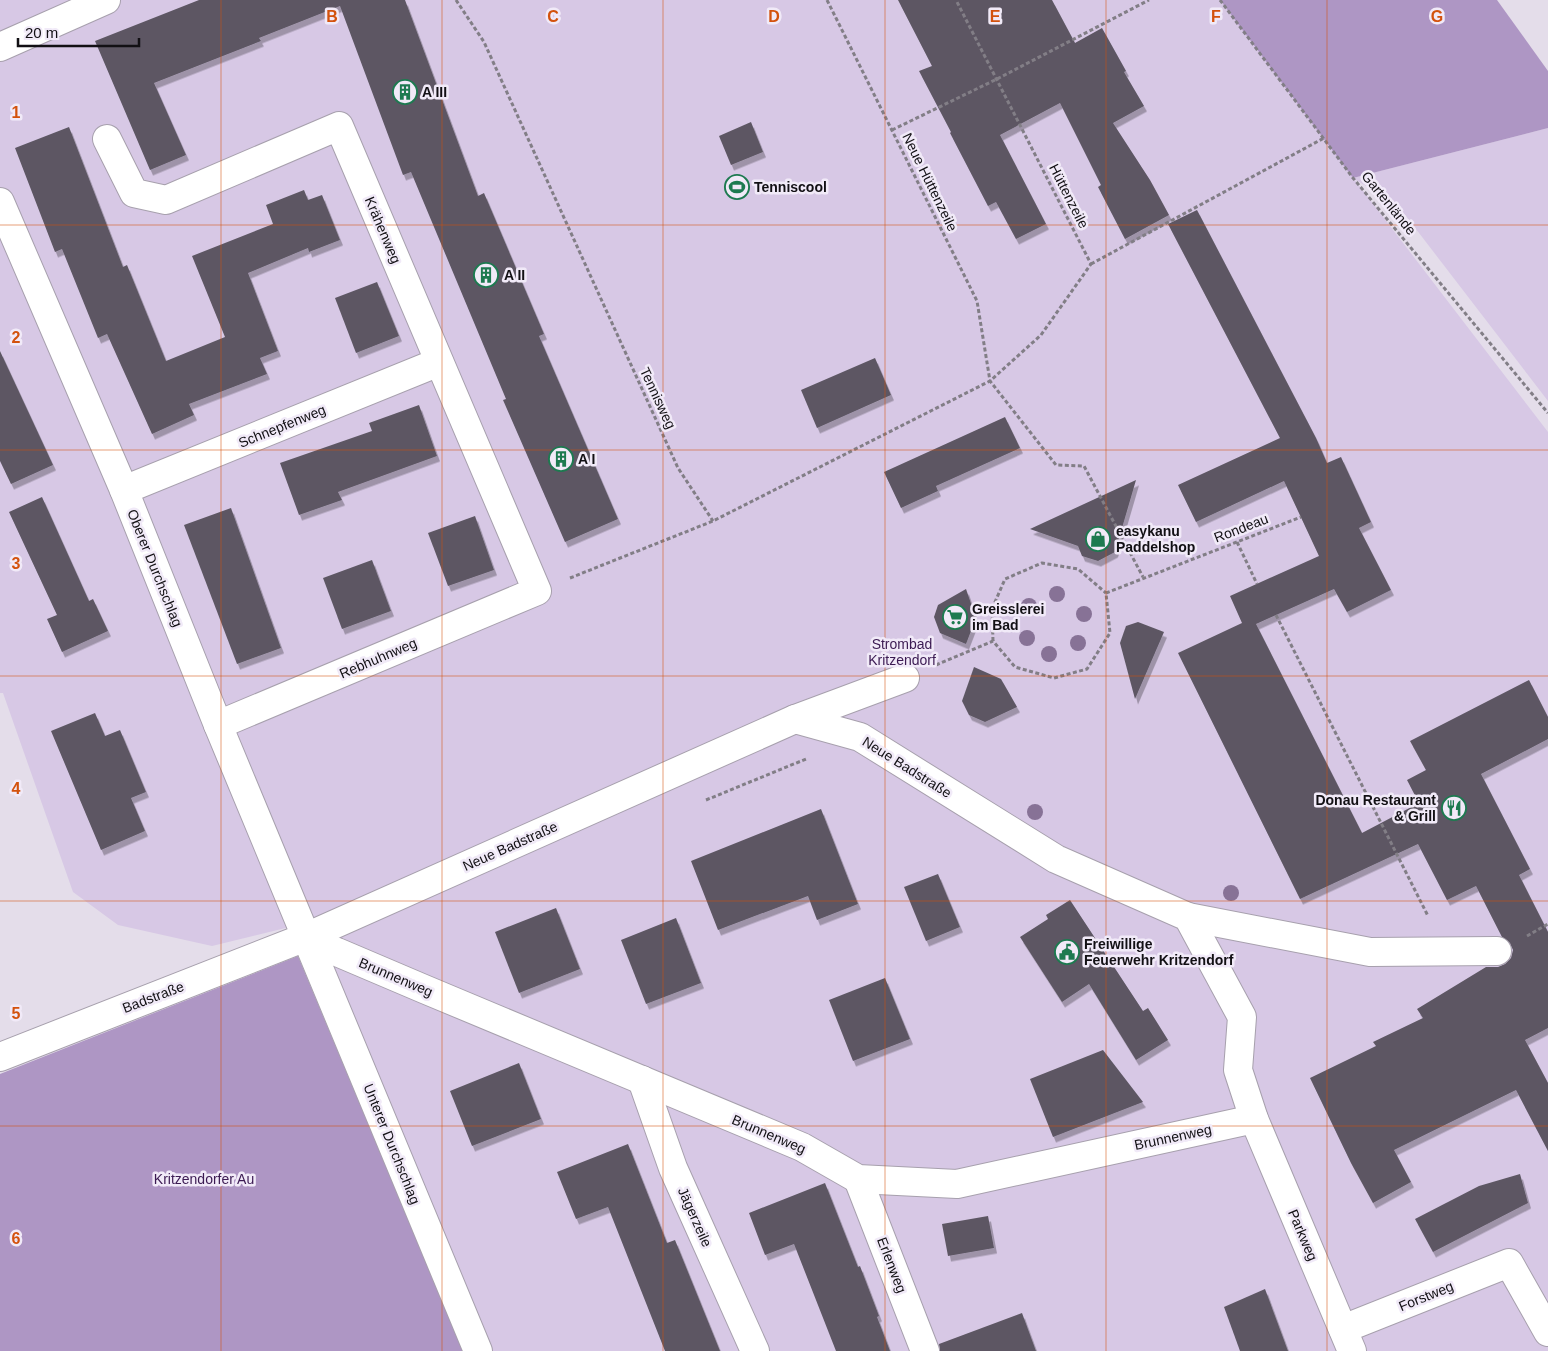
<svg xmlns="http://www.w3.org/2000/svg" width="1548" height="1351" font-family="Helvetica,sans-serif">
<defs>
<filter id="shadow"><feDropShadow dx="3" dy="5.5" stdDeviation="0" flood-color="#0004"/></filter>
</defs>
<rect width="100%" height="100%" fill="#e4ddea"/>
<polygon fill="#d7c8e5" points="0,0 1220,0 1353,178 1548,128 1548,401 1396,203 1354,179 1548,432 1548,1351 492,1351 314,921 212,946 118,925 73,892 3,693 0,693"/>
<g fill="#ae96c4">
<polygon points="1220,0 1497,0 1548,71 1548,128 1353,178"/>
<polygon points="298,956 463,1351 0,1351 0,1074"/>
</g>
<g fill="#5d5763" filter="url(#shadow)">
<polygon points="199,0 405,0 478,196 484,193 544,334 539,336 618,519 565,542 503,400 506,399 411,172 403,175 340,6 259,38 261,41 154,83 186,155 150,170 95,41"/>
<polygon points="898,0 1052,0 1075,43 1102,28 1126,71 1124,72 1144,106 1113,123 1150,180 1169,215 1125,239 1098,187 1101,185 1060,103 1000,135 1046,224 1016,239 996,202 988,206 950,133 951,132 919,71 932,66"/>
<polygon points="751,122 763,152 731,165 719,136"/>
<polygon points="69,127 123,267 127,265 166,361 225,337 192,256 273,224 266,205 304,190 308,200 322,195 340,240 309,252 308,248 248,273 278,351 260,358 267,374 189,404 194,415 152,434 107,334 98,338 62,249 55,252 15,148"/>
<polygon points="1197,210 1316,438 1327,463 1341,457 1371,522 1359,528 1391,590 1347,612 1334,589 1256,624 1362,833 1419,803 1407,780 1426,770 1410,741 1529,680 1548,717 1548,739 1481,774 1530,869 1519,875 1548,932 1548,1028 1525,1040 1548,1083 1548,1151 1516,1090 1394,1150 1411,1182 1373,1203 1351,1163 1310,1078 1376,1046 1373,1042 1423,1018 1417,1009 1486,967 1498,967 1505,964 1511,958 1513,950 1510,943 1502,937 1476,886 1447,900 1418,844 1300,899 1178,653 1242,623 1230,596 1319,556 1284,481 1196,522 1178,485 1280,438 1168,224"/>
<polygon points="377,282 399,336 356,353 335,298"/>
<polygon points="0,351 53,465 11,484 0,461"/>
<polygon points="875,358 891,395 817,428 801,390"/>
<polygon points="419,405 437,456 338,492 342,500 299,515 280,463 372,431 369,423"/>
<polygon points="1005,417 1020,448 936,486 938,491 901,508 884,472"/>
<polygon points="1136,480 1115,552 1098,561 1082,556 1078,546 1030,529"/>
<polygon points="42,497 89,601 93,599 108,631 62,652 47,619 57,615 9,512"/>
<polygon points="231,508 281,648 237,664 184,525"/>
<polygon points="475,516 494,570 448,586 428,533"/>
<polygon points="372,560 391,611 342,629 323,578"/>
<polygon points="966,589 976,618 966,644 940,633 934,617 938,605"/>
<polygon points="1138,622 1164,632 1135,699 1120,643 1126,626"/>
<polygon points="974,667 1001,679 1017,707 985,722 969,715 962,701"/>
<polygon points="95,713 105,736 120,730 146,792 131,798 145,831 101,850 51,731"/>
<polygon points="821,809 858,904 817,920 808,896 718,930 691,861"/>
<polygon points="938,874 960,927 926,941 904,887"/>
<polygon points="1070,900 1143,1011 1148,1008 1168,1040 1136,1060 1089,984 1062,1002 1020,937 1048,919 1046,915"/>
<polygon points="556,908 580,969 519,993 495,932"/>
<polygon points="676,918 701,983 646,1004 621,940"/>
<polygon points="885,978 910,1039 853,1061 829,1000"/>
<polygon points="1103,1050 1143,1102 1053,1137 1030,1079"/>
<polygon points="519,1063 541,1119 472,1146 450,1091"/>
<polygon points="628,1144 667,1243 675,1240 720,1351 665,1351 608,1207 576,1219 557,1172"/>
<polygon points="1520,1174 1528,1203 1433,1252 1415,1219 1479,1186"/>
<polygon points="825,1183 858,1267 860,1266 879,1316 877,1317 890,1351 836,1351 794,1244 765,1255 749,1213"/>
<polygon points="988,1216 994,1248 948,1256 942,1224"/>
<polygon points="1265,1289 1288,1351 1240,1351 1224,1307"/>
<polygon points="1022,1313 1036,1351 940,1351 939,1344"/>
</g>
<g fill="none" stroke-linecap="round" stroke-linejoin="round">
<defs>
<g id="minor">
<polyline points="0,47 106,0"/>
<polyline points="107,139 134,193 166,200 339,126 537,591 218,725"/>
<polyline points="0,202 124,490 218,725 478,1351"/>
<polyline points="124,490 439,362"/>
<polyline points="795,719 905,678"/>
<polyline points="1188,917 1370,952 1497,951"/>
<polyline points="306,937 337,952 424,989 802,1147 858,1179 957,1184 1254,1119"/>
<polyline points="0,1057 306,937 795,719 860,737 1056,859 1188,917 1242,1017 1238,1070 1254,1119 1352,1351"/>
<polyline points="642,1080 673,1168 755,1351"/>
<polyline points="858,1179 925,1351"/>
<polyline points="1343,1329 1509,1263 1548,1332"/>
</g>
</defs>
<use href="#minor" stroke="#a7a0ad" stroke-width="30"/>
<g stroke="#827e86" stroke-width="3" stroke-dasharray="4 2.5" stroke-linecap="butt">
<polyline points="456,0 484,42 678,468 713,521"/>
<polyline points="827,0 977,301 990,381 1056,465 1084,466 1143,577"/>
<polyline points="1220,0 1353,178 1548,413"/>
<polyline points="892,130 997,79 1149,0"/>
<polyline points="1091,264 1324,138"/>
<polyline points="1237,542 1257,584"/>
<polyline points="570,578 713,521 990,381 1041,335 1091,264 956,0"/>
<polyline points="1276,615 1428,916"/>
<polyline points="993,641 992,609 1005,579 1042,563 1078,569 1106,593"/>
<polyline points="936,665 993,641 1015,667 1054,678 1087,669 1110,633 1106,593 1301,517"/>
<polyline points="706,800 806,759"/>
<polyline points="1527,936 1548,924"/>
</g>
<use href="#minor" stroke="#fff" stroke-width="28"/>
</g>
<g fill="#877296">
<circle cx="1057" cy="594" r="8"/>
<circle cx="1029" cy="606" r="8"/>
<circle cx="1084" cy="614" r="8"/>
<circle cx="1027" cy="638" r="8"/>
<circle cx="1078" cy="643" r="8"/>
<circle cx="1049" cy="654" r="8"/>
<circle cx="1035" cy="812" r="8"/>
<circle cx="1231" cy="893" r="8"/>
</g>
<path fill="none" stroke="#d3520d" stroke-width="1" stroke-opacity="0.55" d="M221,0V1351M442,0V1351M663,0V1351M885,0V1351M1106,0V1351M1327,0V1351M0,225H1548M0,450H1548M0,676H1548M0,901H1548M0,1126H1548"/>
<defs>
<symbol id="building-ring" viewBox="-11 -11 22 22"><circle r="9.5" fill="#f1eaf8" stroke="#1d7a50" stroke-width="1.5"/><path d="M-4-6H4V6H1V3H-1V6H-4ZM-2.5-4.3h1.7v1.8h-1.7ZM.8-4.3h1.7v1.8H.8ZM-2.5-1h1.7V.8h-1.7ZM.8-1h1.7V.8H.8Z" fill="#1d7a50"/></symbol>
<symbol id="stadium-ring" viewBox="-11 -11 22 22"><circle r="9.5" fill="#f1eaf8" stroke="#1d7a50" stroke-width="1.5"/><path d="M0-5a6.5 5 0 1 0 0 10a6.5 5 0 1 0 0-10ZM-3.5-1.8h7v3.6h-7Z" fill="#1d7a50"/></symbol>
<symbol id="shop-ring" viewBox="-11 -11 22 22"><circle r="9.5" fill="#f1eaf8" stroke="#1d7a50" stroke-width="1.5"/><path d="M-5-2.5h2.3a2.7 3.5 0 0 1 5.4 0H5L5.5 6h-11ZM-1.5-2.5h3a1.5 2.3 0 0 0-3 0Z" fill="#1d7a50"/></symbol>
<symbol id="supermarket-ring" viewBox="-11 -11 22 22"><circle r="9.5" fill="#f1eaf8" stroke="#1d7a50" stroke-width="1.5"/><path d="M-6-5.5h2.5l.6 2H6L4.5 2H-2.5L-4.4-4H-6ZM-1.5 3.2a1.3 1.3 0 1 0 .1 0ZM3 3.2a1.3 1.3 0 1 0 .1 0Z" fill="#1d7a50"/></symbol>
<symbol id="restaurant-ring" viewBox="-11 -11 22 22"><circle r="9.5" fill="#f1eaf8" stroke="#1d7a50" stroke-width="1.5"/><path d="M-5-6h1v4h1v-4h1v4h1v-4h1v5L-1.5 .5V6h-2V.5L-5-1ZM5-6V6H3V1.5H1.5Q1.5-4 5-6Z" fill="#1d7a50"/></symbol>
<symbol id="civic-ring" viewBox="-11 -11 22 22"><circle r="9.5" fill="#f1eaf8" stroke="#1d7a50" stroke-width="1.5"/><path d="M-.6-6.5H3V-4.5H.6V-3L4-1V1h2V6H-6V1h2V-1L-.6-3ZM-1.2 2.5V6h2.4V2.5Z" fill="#1d7a50"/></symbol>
</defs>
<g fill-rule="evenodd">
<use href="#building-ring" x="391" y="78" width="28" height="28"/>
<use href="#stadium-ring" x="723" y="173" width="28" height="28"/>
<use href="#building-ring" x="472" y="261" width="28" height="28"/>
<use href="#building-ring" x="547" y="445" width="28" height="28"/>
<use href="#shop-ring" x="1084" y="525" width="28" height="28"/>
<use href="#supermarket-ring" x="941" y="603" width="28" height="28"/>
<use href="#restaurant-ring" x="1440" y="794" width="28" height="28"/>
<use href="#civic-ring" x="1053" y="938" width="28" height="28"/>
</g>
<g text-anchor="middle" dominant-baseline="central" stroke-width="5" stroke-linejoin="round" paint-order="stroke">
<g font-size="14" font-weight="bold" fill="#121014" stroke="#f1eaf8" text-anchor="start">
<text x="422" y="92">A III</text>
<text x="754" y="187">Tenniscool</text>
<text x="504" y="275">A II</text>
<text x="578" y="459">A I</text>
<text x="1116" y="531">easykanu<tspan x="1116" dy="16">Paddelshop</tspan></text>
<text x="972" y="609">Greisslerei<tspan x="972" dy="16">im Bad</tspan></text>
<text x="1436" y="800" text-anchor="end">Donau Restaurant<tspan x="1436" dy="16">&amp; Grill</tspan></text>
<text x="1084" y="944">Freiwillige<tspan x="1084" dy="16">Feuerwehr Kritzendorf</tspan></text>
</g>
<g font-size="14" fill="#121014" stroke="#f1eaf8">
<text transform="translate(930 182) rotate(64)">Neue Hüttenzeile</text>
<text transform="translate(1069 196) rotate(63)">Hüttenzeile</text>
<text transform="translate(1389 203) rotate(51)">Gartenlände</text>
<text transform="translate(383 230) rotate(67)">Krähenweg</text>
<text transform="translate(658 398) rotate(65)">Tennisweg</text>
<text transform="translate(282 426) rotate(-22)">Schnepfenweg</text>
<text transform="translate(1241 528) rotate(-21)">Rondeau</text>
<text transform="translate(155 568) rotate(68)">Oberer Durchschlag</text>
<text transform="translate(378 658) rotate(-23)">Rebhuhnweg</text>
<text transform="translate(907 767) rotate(32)">Neue Badstraße</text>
<text transform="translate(510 846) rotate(-24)">Neue Badstraße</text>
<text transform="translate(396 977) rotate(23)">Brunnenweg</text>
<text transform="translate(153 997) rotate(-21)">Badstraße</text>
<text transform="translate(769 1134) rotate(23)">Brunnenweg</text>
<text transform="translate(1173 1137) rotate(-12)">Brunnenweg</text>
<text transform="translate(392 1144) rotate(68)">Unterer Durchschlag</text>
<text transform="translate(695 1217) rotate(66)">Jägerzeile</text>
<text transform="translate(1303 1235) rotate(67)">Parkweg</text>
<text transform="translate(892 1265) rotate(69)">Erlenweg</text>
<text transform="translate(1426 1296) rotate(-22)">Forstweg</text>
</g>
<g font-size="14" fill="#3b1a52" stroke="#f1eaf8">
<text x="902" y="644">Strombad<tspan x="902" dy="16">Kritzendorf</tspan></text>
<text x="204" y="1179">Kritzendorfer Au</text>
</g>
</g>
<g font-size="16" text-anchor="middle" font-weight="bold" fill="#d3520d" stroke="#f1eaf8" stroke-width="5" stroke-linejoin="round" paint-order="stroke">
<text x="332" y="22">B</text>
<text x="553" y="22">C</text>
<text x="774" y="22">D</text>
<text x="995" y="22">E</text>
<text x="1216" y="22">F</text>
<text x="1437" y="22">G</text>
<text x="16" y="118">1</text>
<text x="16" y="343">2</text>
<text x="16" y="569">3</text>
<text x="16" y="794">4</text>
<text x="16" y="1019">5</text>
<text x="16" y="1244">6</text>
</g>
<path d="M18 38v8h121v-8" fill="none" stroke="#121014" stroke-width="2.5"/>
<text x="25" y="38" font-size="15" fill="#121014" stroke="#f1eaf8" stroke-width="4" paint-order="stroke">20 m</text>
</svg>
